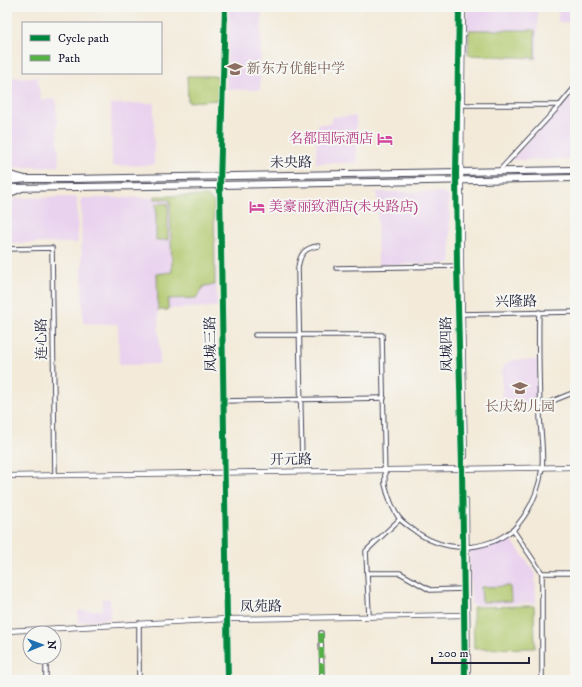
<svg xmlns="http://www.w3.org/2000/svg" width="582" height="687" font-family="'IM FELL DW Pica','Noto Serif SC',serif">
<rect width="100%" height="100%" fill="#f6f6f2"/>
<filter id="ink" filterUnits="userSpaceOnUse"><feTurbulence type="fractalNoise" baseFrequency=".025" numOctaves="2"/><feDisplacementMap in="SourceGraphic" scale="8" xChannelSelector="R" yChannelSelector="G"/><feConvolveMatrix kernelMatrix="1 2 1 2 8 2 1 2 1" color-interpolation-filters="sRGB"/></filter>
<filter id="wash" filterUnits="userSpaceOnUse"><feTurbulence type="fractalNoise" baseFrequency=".012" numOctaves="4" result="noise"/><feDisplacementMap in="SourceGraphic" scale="16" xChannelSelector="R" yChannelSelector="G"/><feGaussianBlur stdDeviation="0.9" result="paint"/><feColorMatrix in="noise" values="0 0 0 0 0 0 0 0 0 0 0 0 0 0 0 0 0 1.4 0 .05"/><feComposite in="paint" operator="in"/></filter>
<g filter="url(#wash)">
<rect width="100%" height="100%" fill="#f3ead9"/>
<g fill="#e9d2ee">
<polygon points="229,7 262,7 260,90 226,89"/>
<polygon points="467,7 538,7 537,59 466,55"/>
<rect x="558" y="7" width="16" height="15"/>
<polygon points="37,77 41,100 56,99 59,166 10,168 7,78"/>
<polygon points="575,94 575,159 511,160 566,102"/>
<polygon points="154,103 154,165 112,166 111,104"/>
<polygon points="356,116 357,163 316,163 317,124 331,124 332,117"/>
<polygon points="377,192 442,192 449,197 451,263 378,265"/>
<polygon points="77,197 78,243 10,243 9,204 15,198"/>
<polygon points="209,197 215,202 217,307 158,309 160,364 119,365 118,324 83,323 81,198"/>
<polygon points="511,360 537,360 538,404 502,405 502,371 505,365"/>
<polygon points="510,538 535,572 536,603 471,605 469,551"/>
<polygon points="110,598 110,619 78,622 78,611 102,610 102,599"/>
</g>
<g fill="#b1c86d" stroke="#6a7554">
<polygon points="469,30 535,30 535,58 468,55"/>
<polygon points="187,76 219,76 218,100 188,102"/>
<polygon points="155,196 207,196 214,202 215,285 204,286 196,298 168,299 168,310 158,310 157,274 172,272 170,200 155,199"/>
<polygon points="168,203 168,240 156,240 156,204"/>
<polygon points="510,586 511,601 482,602 481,587"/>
<polygon points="534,606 535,648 474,649 473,607"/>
</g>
</g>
<g filter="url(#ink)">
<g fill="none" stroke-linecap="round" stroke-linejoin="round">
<defs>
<g id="minor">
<polyline points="461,105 560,105"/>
<polyline points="499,171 560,105 575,87"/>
<polyline points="7,249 52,248 55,475"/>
<polyline points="336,268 458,266"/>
<path d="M539,312C538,346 539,379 540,413C540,429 544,453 542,468C539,491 529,513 513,530L542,573V680"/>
<polyline points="461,314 575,312"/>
<path d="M255,335H382L385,484C388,496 392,508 399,518C402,522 407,525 411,528C434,547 463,552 491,542C499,540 506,534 513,530"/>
<polyline points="223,401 384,398"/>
<polyline points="540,406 575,392"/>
<path d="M302,463L298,268C300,254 304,248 318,246"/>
<polyline points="367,573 400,573 430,590 463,589"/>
<polyline points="542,573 575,573"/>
<polyline points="369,616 366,551 400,519"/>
<polyline points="139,623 139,680"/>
<polyline points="321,633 322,680"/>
<polyline points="46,657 46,680"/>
<polyline points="571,680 575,677"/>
</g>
<g id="tertiary">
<polyline points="225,7 220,185 228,680"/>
<polyline points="459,7 456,173 457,266 462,468 465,680"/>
<polyline points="463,7 461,173 461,265 465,456"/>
<polyline points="7,476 575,467"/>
<polyline points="466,500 468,680"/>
<polyline points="7,631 227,619 466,615"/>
</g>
<g id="secondary">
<polyline points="7,174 23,178"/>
<polyline points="7,195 21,189"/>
</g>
<g id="primary">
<polyline points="7,181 28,179 71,179 575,170"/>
<polyline points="7,188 220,185 575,178"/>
</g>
</defs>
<use href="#minor" stroke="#414053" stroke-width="5.5"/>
<use href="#tertiary" stroke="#414053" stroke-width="6"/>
<use href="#secondary" stroke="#414053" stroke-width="7"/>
<use href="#primary" stroke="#414053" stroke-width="8"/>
<use href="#minor" stroke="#fff" stroke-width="3.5"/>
<use href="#tertiary" stroke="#fff" stroke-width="4.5"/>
<use href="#secondary" stroke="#fff" stroke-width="5"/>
<use href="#primary" stroke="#fff" stroke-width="6"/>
<polyline stroke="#55b146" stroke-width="5" stroke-dasharray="10 5" stroke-linecap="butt" points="321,633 322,680"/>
<defs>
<g id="cycleway">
<polyline points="225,7 220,185 228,680"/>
<polyline points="459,7 456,173 457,266 462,468 465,680"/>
</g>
</defs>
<use href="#cycleway" stroke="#f6f6f2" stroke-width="8"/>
<use href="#cycleway" stroke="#00873e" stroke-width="6"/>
</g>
</g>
<defs>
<symbol id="school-bare" viewBox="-9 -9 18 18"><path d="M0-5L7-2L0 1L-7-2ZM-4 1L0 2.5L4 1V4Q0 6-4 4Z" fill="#8d6e63" stroke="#f6f6f2" stroke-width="2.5" paint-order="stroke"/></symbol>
<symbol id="hotel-bare" viewBox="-9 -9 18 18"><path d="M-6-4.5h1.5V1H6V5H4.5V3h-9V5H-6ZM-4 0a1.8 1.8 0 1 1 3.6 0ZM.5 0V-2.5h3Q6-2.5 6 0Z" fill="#d1479c" stroke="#f6f6f2" stroke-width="2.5" paint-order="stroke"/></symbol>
</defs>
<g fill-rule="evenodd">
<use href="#school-bare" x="224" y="58" width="22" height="22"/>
<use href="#hotel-bare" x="374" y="128" width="22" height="22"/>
<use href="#hotel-bare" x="246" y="196" width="22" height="22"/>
<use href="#school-bare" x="509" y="377" width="22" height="22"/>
</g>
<g text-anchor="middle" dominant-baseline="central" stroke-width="4" stroke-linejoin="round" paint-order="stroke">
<g font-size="14" fill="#785e54" stroke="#f6f6f2" text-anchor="start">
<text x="247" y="69">新东方优能中学</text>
<text x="520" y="407" text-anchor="middle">长庆幼儿园</text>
</g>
<g font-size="14" fill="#b23c85" stroke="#f6f6f2" text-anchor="end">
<text x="373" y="139">名都国际酒店</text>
<text x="269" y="207" text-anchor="start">美豪丽致酒店(未央路店)</text>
</g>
<g font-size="14" fill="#22223b" stroke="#f6f6f2">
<text transform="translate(291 163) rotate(-1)">未央路</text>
<text transform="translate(516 302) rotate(-1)">兴隆路</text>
<text transform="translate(42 339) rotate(-91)">连心路</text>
<text transform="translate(211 344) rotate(-91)">凤城三路</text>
<text transform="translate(447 344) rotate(-91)">凤城四路</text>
<text transform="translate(291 460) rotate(-1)">开元路</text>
<text transform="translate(261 607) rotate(-1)">凤苑路</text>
</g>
</g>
<rect width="582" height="687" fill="none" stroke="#f6f6f2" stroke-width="24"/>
<rect x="22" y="22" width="140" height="52" fill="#f6f6f2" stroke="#a1a1a9"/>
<rect x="30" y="35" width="20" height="6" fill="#00873e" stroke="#a1a1a9"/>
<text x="58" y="42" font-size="12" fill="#22223b">Cycle path</text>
<rect x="30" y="55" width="20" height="6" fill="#55b146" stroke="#a1a1a9"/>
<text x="58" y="62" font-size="12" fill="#22223b">Path</text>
<g transform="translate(42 645) rotate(89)"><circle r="19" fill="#f6f6f2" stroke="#a1a1a9"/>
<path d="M0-3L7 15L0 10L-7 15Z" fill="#1f6fb2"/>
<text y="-6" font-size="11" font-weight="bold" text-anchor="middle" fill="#22223b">N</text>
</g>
<path d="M432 657v6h97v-6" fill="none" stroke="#22223b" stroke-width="2"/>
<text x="438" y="657" font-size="12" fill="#22223b" stroke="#f6f6f2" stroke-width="3" paint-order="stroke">200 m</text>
</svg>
